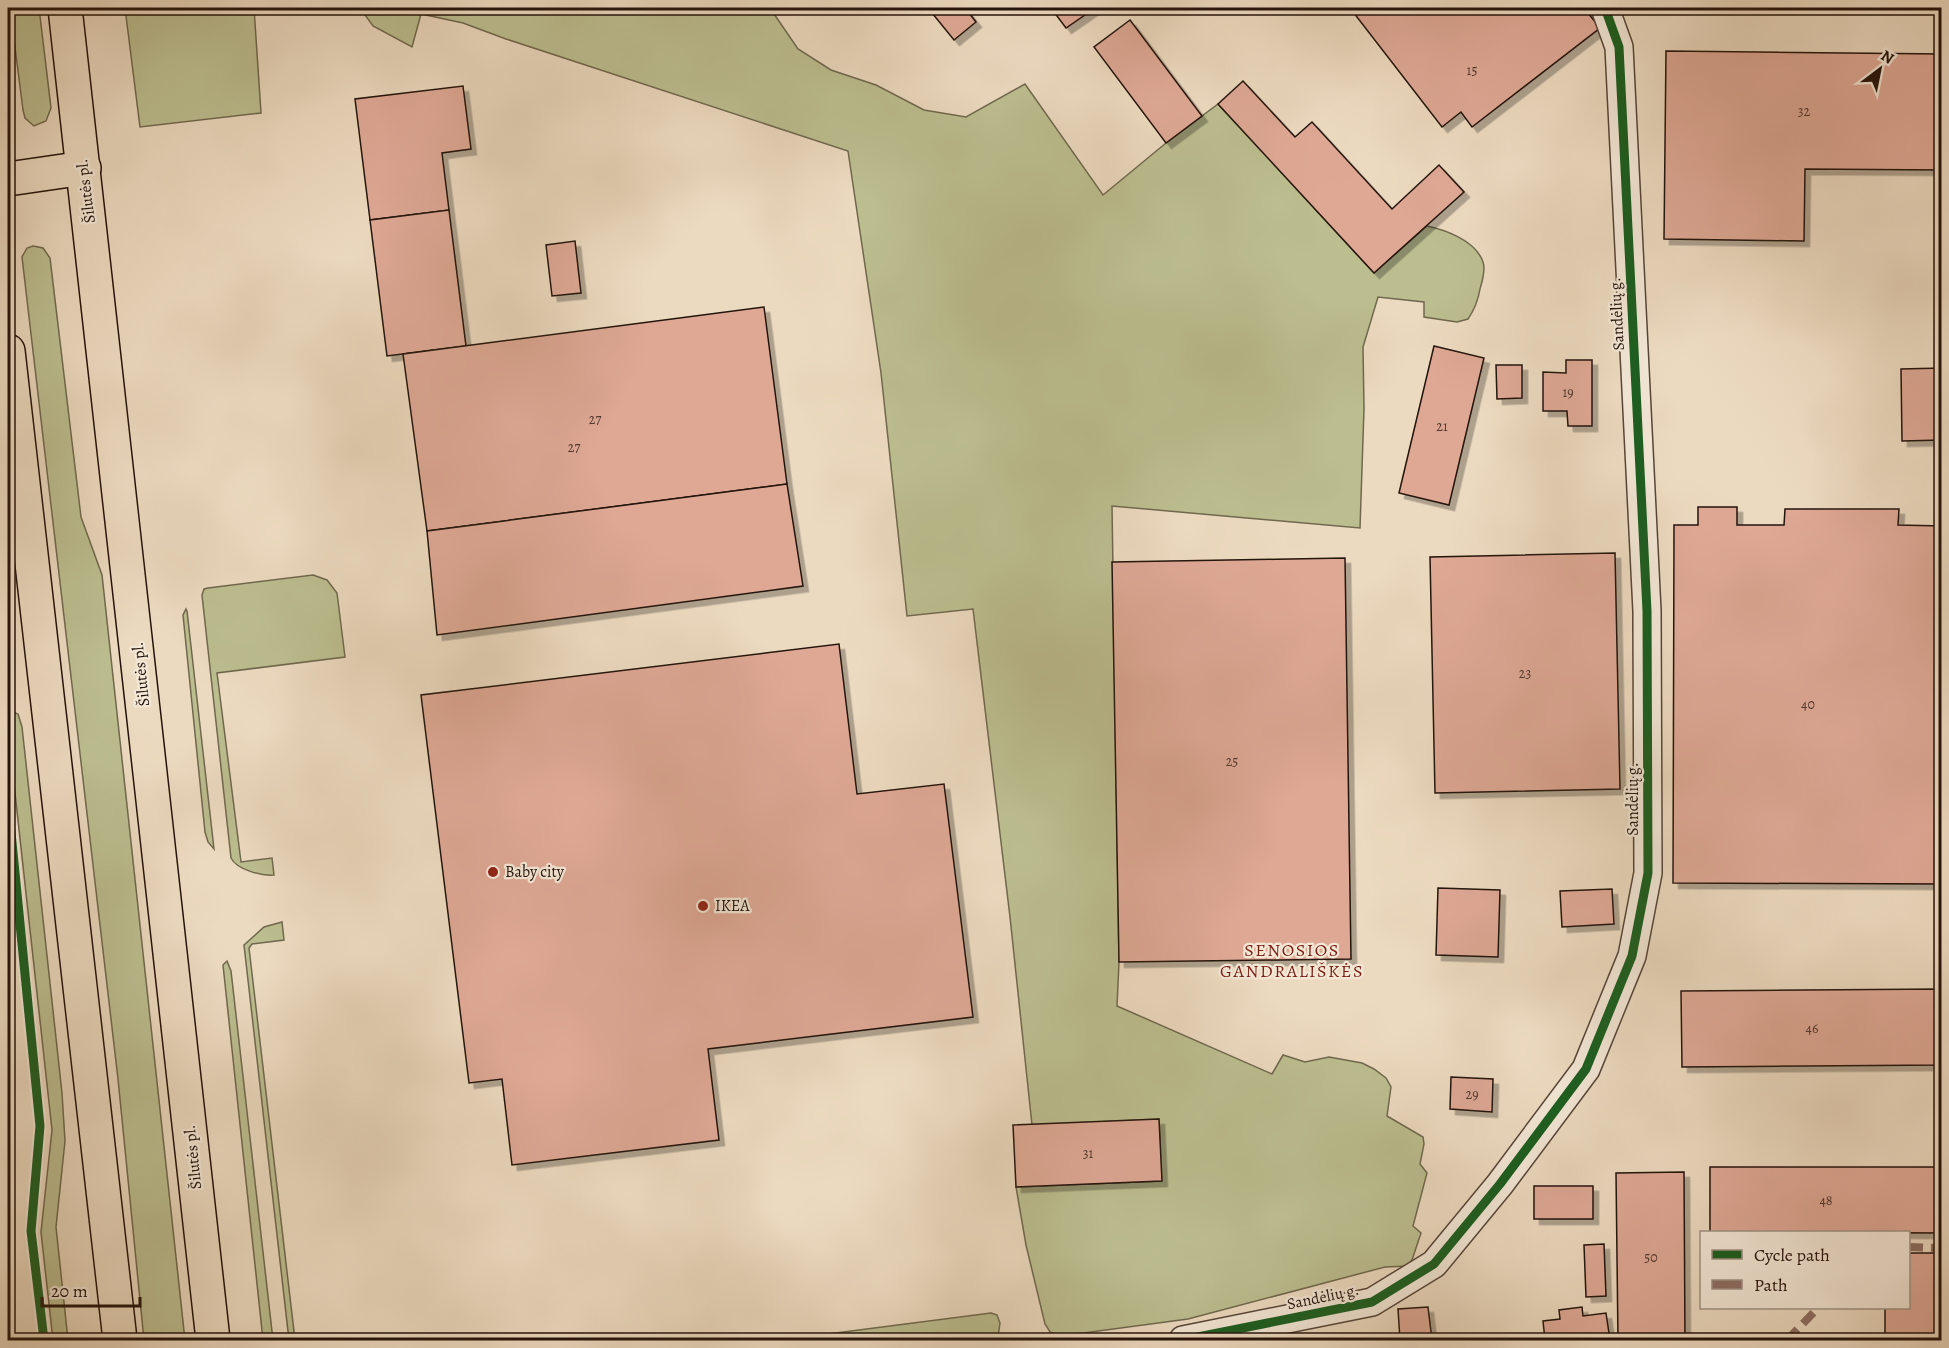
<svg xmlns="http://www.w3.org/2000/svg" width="1949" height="1348" font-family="Alegreya,serif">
<defs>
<filter id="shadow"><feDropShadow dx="5.5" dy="5.5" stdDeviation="0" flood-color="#0004"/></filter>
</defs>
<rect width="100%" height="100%" fill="#ecdac0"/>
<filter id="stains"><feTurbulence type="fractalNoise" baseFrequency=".00333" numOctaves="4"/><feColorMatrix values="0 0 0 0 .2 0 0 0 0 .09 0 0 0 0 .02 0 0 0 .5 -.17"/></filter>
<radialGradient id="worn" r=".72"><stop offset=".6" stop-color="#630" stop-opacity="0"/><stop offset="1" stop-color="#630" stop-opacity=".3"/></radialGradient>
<g fill="#bcbe90" stroke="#70684e" stroke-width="1.5">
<polygon points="10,8 39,8 51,108 46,121 34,126 25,118 23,110"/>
<polygon points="125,8 254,8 261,113 140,127"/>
<path d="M360,8H770L798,49L831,70L876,85L924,110L966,117L1025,84L1103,195L1166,143L1218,104L1374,273L1427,226C1446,230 1476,241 1483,262C1486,270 1482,282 1480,289C1478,301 1475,309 1468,319L1457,322L1424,317V302L1378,297L1363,347L1364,409L1360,528L1112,506L1119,962L1117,1006L1272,1074L1283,1055L1305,1062L1329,1057L1362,1063L1374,1069L1386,1078L1391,1087L1387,1116L1423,1137L1424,1144L1420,1164L1427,1173L1413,1226L1421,1233L1412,1260L1408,1266L1385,1267L1188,1319L1061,1336L1050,1332L1045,1324L1026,1245L1016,1187L1161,1181L1159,1119L1032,1125L1010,917L973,609L907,616L881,373L848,151L506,39L463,23L421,14L412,47L373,26Z"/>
<polygon points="33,246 43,248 50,258 81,517 102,575 185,1340 144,1340 118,1079 22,257 27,248"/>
<path d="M313,575L327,580L337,593L345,657L217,673L241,862L272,858L274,875C262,876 237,870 231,858L202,595L204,589L208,588Z"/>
<polygon points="8,602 14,662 12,675 8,678"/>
<polygon points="186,609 187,611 214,849 208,842 205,832 183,615"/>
<polygon points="8,710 18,714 22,727 62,1093 65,1141 56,1227 68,1340 53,1340 41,1232 52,1130 8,729"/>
<polygon points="282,922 284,940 252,944 249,948 295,1340 289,1340 244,945 264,927"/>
<polygon points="227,961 231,971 273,1340 263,1340 223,965"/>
<polygon points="991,1313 997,1315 1000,1323 998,1337 993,1340 781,1340"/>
</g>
<g fill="#dea895" stroke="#24130b" stroke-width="1.5" filter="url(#shadow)">
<polygon points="928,8 965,8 976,22 954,40"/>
<polygon points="1051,8 1095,8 1066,28"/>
<polygon points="1350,8 1584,8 1600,28 1472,127 1461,112 1442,127"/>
<polygon points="1130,20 1202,116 1166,143 1094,47"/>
<polygon points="1666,51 1942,54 1942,170 1805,169 1804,241 1664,239"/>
<polygon points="1243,81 1295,137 1312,122 1392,209 1439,165 1464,192 1374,273 1218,104"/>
<polygon points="463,86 471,149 442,153 449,210 370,220 355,99"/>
<polygon points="449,210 466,346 387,356 370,220"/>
<polygon points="575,241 581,293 552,296 546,245"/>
<polygon points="764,307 787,484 427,531 403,354"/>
<polygon points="1434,346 1484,358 1449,505 1399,493"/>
<polygon points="1566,360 1592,360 1592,426 1568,426 1567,411 1543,411 1543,372 1566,373"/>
<polygon points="1496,365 1522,365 1522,398 1497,399"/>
<polygon points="1942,368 1942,440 1902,441 1901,369"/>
<polygon points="787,484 803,586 437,635 427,531"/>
<polygon points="1698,507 1737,507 1737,525 1784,525 1785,509 1899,509 1898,525 1942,526 1942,884 1673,883 1674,525 1698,525"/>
<polygon points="1615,553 1620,789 1435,793 1430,557"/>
<polygon points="1345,558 1351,959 1119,962 1112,562"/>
<polygon points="839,644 857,794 944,784 973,1017 708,1049 719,1140 512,1165 502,1079 469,1083 421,695"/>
<polygon points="1438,888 1500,890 1498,957 1436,955"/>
<polygon points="1612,889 1614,924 1562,927 1560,891"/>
<polygon points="1942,989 1942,1065 1682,1067 1681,991"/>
<polygon points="1451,1077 1493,1079 1492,1112 1450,1109"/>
<polygon points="1159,1119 1162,1181 1016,1187 1013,1125"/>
<polygon points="1710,1167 1942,1167 1942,1233 1710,1232"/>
<polygon points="1684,1172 1685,1340 1618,1340 1616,1173"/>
<rect x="1534" y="1186" width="59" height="33"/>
<polygon points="1604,1244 1606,1296 1586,1297 1584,1245"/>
<polygon points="1908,1253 1942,1253 1942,1340 1885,1340 1885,1308 1908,1308"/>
<polygon points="1428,1307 1432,1340 1400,1340 1398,1309"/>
<polygon points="1582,1307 1583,1316 1606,1313 1610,1340 1545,1340 1543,1321 1560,1319 1559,1310"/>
</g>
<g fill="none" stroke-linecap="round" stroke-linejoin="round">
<defs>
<polyline id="street" points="1183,1340 1372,1302 1434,1264 1500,1184 1586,1069 1632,956 1648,873 1647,611 1619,47 1605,8"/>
<g id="primary">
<polyline points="65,8 213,1340"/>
<polyline points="8,179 84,168"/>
<polyline points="8,351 120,1340"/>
</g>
</defs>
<use href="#street" stroke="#564538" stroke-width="30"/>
<use href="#primary" stroke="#24130b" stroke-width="36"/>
<use href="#street" stroke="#f3e7d6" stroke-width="27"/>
<use href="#primary" stroke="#ecdac0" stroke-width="33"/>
<g stroke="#8d6e63" stroke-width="8" stroke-dasharray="15 8" stroke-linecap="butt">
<polyline points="1908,1247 1942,1248"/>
<polyline points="1787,1340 1818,1308"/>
</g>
<defs>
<g id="cycleway">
<polyline points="8,802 40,1126 31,1231 44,1340"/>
<polyline points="1183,1340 1372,1302 1434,1264 1500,1184 1586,1069 1632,956 1648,873 1647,611 1619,47 1605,8"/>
</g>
</defs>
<use href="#cycleway" stroke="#f3e7d6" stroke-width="13"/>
<use href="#cycleway" stroke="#1b5e20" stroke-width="9"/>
</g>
<g fill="#8f2418" stroke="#f3e7d6" stroke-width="2">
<circle cx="493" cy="872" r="6"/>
<circle cx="703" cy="906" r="6"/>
</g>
<g text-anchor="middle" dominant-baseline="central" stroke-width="4.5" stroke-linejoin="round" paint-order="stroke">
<g font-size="14" fill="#52382e">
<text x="1472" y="70">15</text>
<text x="1804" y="111">32</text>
<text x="1568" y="392">19</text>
<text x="595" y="419">27</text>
<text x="1442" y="426">21</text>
<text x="574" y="447">27</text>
<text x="1525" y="673">23</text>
<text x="1808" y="704">40</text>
<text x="1232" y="761">25</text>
<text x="1812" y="1028">46</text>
<text x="1472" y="1094">29</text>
<text x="1088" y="1153">31</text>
<text x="1826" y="1200">48</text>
<text x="1651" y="1257">50</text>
</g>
<g font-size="16" fill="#24130b" stroke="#f3e7d6">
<text transform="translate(86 191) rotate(-97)">Šilutės pl.</text>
<text transform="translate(1617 314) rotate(-93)">Sandėlių g.</text>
<text transform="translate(141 674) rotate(-96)">Šilutės pl.</text>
<text transform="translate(1633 799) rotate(-90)">Sandėlių g.</text>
<text transform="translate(193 1157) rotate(-96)">Šilutės pl.</text>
<text transform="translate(1323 1297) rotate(-12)">Sandėlių g.</text>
</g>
<g font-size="16" fill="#24130b" stroke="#f3e7d6" text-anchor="start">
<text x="505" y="872">Baby city</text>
<text x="715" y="906">IKEA</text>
</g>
<g font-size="18" letter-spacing="1.5" fill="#7a1f14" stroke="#f3e7d6">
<text x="1292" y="950">SENOSIOS<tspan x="1292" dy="21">GANDRALIŠKĖS</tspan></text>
</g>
</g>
<rect width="1949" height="1348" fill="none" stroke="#ecdac0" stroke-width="30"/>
<rect x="9" y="9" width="1931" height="1330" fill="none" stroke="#24130b" stroke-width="3"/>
<rect x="15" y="15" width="1919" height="1318" fill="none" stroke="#24130b" stroke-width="1.5"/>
<rect x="1700" y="1231" width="210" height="78" fill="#f3e7d6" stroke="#a09285" stroke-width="1.5"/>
<rect x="1712" y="1250" width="30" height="9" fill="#1b5e20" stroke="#a09285" stroke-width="1.5"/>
<text x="1754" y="1261" font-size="18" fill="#24130b">Cycle path</text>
<rect x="1712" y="1280" width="30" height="9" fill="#8d6e63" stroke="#a09285" stroke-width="1.5"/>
<text x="1754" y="1291" font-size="18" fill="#24130b">Path</text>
<g transform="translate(1880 69) rotate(32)" stroke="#f3e7d6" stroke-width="4.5" paint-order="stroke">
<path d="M0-4.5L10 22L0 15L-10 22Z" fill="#24130b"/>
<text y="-9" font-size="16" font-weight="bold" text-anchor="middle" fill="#24130b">N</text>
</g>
<path d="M42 1297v9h98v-9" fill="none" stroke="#24130b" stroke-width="3"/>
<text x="51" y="1297" font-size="18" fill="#24130b" stroke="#f3e7d6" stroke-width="4.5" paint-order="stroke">20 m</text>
<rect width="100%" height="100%" filter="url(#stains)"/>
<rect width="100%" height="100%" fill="url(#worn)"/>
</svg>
